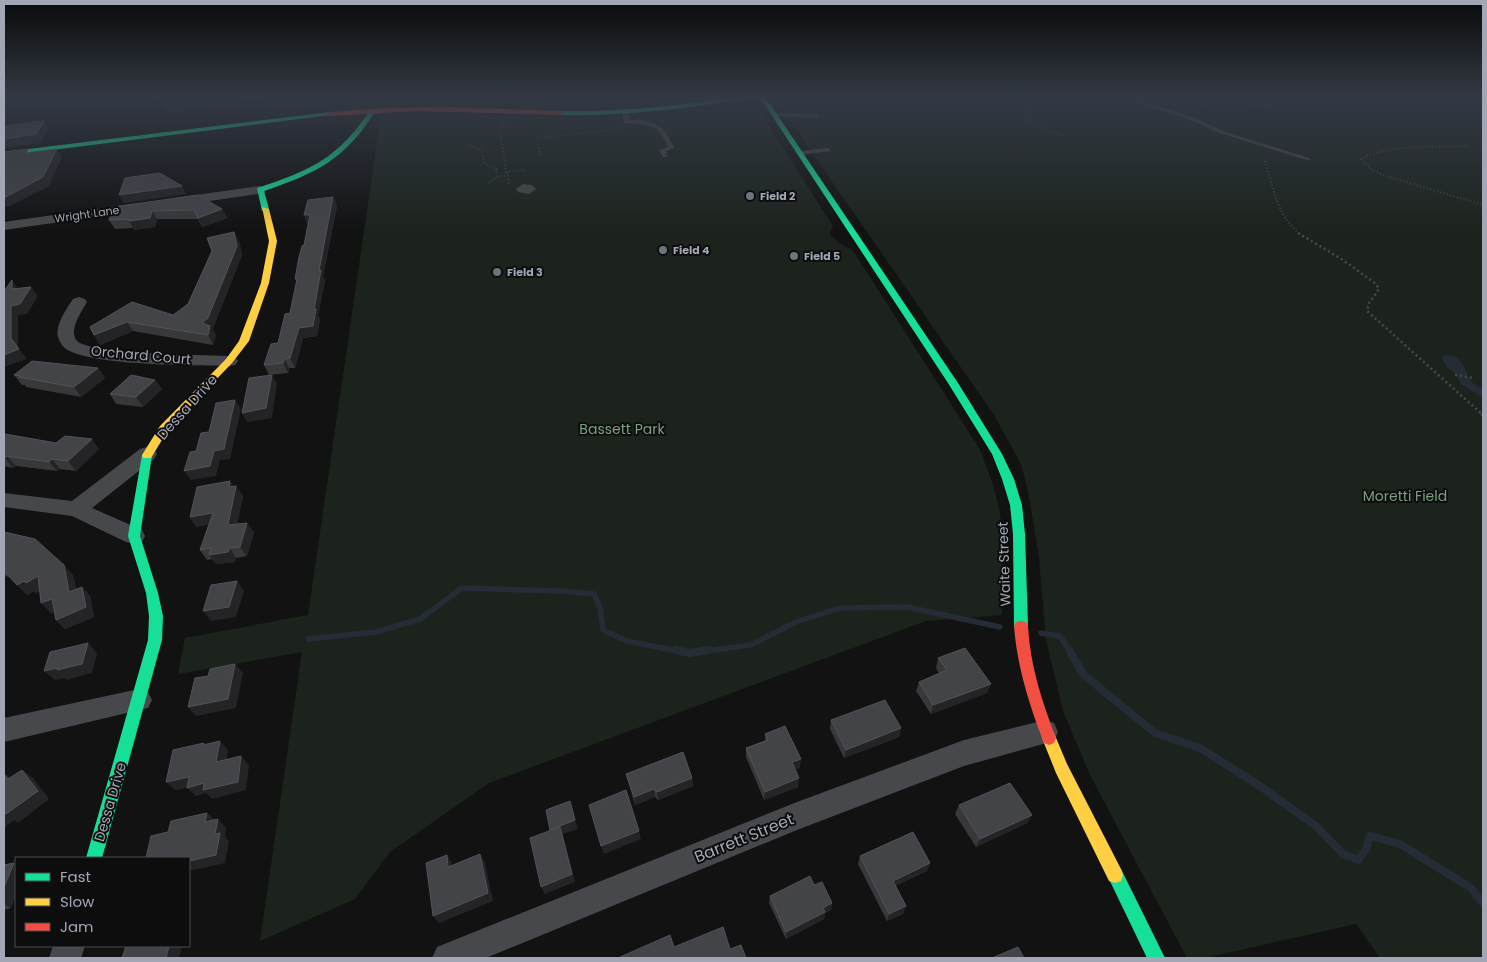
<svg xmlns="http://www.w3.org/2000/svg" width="1487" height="962" font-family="Poppins,sans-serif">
<rect width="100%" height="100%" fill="#121213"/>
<g fill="#1c231d">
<polygon points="391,96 631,96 638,107 387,104"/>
<polygon points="782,96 1483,96 1483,958 1380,958 1356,924 1205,958 1187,958 1090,775 1063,711 1046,640 1039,557 1028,491 1021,464 994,415 774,98"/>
<path d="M747,104L756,106L833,226L830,232L831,236L844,246L852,249L979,448C988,469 996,491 1000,514C1005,547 1002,582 1002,615L926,621L489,783L390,852L355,899L260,941L302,652L178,674L185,638L308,615L381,115L410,113L576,118L654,117Z"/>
</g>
<path fill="#252c35" d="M1444,355C1463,354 1463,367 1470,380C1473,384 1479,387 1483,389V398L1461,384L1456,374L1447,367L1442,358Z"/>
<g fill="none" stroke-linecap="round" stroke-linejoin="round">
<g stroke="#252c35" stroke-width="5.5">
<polyline points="1041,633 1060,636 1070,652"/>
<polyline points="308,639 376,632 420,619 462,588 562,591 594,594 600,607 603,630 627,641 682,652"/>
<polyline points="699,652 751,645 796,622 840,608 907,607 1000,627"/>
</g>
<g stroke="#252c35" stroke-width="8">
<polyline points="676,650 689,653 709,650"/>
<polyline points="1069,650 1084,675 1155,733 1200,748 1257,784 1316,826 1343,854 1358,860 1366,849 1370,836 1400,844 1471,888 1483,903"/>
</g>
<g stroke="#48494e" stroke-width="2" stroke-dasharray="1 2.5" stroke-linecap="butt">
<polyline points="1195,108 1216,102 1276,106"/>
<polyline points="504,124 500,132 506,172 525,170"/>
<path d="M1064,135C1049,132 1035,127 1025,115L1034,103L1038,101L1105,96"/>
<polyline points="470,145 481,150 485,164 496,169 497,177 487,184"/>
<path d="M1468,146C1437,147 1388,144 1361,159L1372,170L1386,176L1483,205"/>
<polyline points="540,155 537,138 620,129"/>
<path d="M1265,161C1273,187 1277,216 1300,234"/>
<polyline points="507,172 509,184"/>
<polyline points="497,177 508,175"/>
</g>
<g stroke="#48494e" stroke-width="2.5" stroke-dasharray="2 3" stroke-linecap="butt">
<polyline points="1298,233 1343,260 1376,284 1379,289 1369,303 1367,311 1483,415"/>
<polyline points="1455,375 1473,378"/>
</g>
<polyline stroke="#48494e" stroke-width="3" stroke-dasharray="2.5 4" stroke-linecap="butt" points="1481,414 1483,415"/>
<g fill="#47484c" fill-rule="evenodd">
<polygon points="1133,96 1139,96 1146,102 1197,119 1223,131 1312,159 1307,160 1219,133 1193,121 1142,104"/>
<path d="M625,110L628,112L629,120C653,119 665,125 674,148L666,151L667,157H663L659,150L668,147C658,122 647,125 624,123L622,112Z"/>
<polygon points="774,113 816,114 819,116 816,118 772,116 771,115"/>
<polygon points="828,148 830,149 830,151 800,155 797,153 800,151"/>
<polygon points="523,184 532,185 536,189 529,194 518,192 516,189"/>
</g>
<g fill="#47484c" fill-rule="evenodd">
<polygon points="260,186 266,190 265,193 175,206 168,202 175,198"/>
<polygon points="139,203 144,204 146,207 144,210 4,230 4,222"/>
<path d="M79,297L85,299L87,302C82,311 68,330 77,341C89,354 205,355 229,356L235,357L238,361L235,365L229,366C195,365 92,366 66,349C63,347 59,341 58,337C55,325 67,308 73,299Z"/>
<polygon points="147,447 154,449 157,454 154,459 92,508 142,530 145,536 142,542 134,544 126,542 72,516 4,507 4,493 72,501 140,449"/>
<polygon points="139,689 148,692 152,700 148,708 4,742 4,718"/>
<polygon points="1045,720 1054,723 1058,732 1054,741 964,766 797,830 486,958 432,958 437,947 797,802 964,740"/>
<polygon points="53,946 85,946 81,958 49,958"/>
</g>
<g fill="#16e098" fill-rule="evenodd">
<path d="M740,96H755C745,101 729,102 718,103C666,111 614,116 561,115L558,113L561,111C621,112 681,106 740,96Z"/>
<polygon points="756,96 763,96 768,101 958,383 1002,454 1014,479 1022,505 1025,534 1028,626 1026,630 1021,631 1016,630 1014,626 1013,534 1010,505 1002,479 992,454 948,383 763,102"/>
<path d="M371,109L376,110C346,159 317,173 264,191L269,209L262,211L257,188C312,170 338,158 371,109Z"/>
<polygon points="329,112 331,113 331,115 4,156 4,152"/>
<polygon points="147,451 152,455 140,536 158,593 163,616 162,640 102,858 86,858 148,640 149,616 146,593 128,536 142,455"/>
<polygon points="1115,867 1121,869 1165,958 1147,958 1107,875 1109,869"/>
</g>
<g fill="#ffcf43" fill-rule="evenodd">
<polygon points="262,207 269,209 277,241 269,283 249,341 232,363 168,430 151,458 143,458 142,455 160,426 226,359 239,341 261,283 269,241"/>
<polygon points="1049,731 1054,733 1067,764 1121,869 1123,875 1121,881 1115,883 1109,881 1056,773 1042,738 1044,733"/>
</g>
<g fill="#f24e42" fill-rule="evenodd">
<polygon points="445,107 561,111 564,113 561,115 416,111 329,116 326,114 329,112 387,108"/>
<path d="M1021,621L1026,622L1028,626C1030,665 1042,702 1056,738L1054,743L1049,745L1044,743L1042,738C1028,701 1017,665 1014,626L1016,622Z"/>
</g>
</g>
<g fill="#38383b">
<polygon points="333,197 337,206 323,276 325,280 318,315 320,319 317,336 303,338 295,368 289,368 288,373 269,375 264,365 278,343 290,313 297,282 295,279 304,245 308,224 307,224"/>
<polygon points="114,207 222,209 227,218 202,227 198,219 157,219 155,227 134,230 133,228 115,229 109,220"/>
<polygon points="239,241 242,255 213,328 212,329 216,335 213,345 133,331 100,345 90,327 173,315 188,304"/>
<polygon points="98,368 105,378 81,397 26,387 25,385 22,385 14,375"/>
<polygon points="155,380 162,389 143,407 116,404 110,394"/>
<polygon points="4,435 56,443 99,449 76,471 60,469 57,471 16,466 13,468 4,466"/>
<polygon points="234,486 243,496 237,524 254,532 247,556 236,558 235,562 216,564 212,559 207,560 200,550 209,524 196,527 190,517"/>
<polygon points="4,532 73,575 76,589 82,587 90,596 94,617 65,629 56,620 54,612 51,613 40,590 36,593 34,591 27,595 10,577 4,576"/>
<polygon points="938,658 987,693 931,714 916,691 919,682 939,673 936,668"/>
<polygon points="831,720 901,728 899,737 844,758 830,729"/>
<polygon points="765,734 800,768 795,769 798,787 764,800 746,757 746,748 765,741"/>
<polygon points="626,774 692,778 693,786 658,800 655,797 635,805"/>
<polygon points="959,805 1032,815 1027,823 976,847 955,814"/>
<polygon points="860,856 930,863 927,871 895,886 906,906 903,914 887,921 858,864"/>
<polygon points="4,865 11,908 4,910"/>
<polygon points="814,885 832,903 831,910 825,913 824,919 786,939 769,903 770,896"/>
</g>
<g fill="#242426">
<polygon points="175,96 293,96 184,108 181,112 166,114 159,99"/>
<polygon points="44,121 48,129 41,143 4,148 4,139"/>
<polygon points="57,149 62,157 49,186 10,206 4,207 4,198"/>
<polygon points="182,186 186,194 124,203 119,195"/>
<polygon points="333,197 337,206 323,276 325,280 318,315 320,319 317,336 303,338 295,368 290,358 299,328 314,310 319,271"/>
<polygon points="222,209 227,218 202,227 198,218"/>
<polygon points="152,211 157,219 155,227 134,230 129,221"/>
<polygon points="304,215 310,215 314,224 307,224"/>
<polygon points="234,232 239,241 242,255 213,328 212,329 216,335 213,345 202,323"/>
<polygon points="12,280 18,289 12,289"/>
<polygon points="31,287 38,296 27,314 18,315 18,347 11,338 11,306"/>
<polygon points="127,322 133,331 100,345 94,335"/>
<polygon points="19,349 27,359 4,367 4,355"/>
<polygon points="285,359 289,368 288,373 283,363"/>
<polygon points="98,368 105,378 81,397 74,387"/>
<polygon points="272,375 277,384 272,418 247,422 242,413"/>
<polygon points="155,380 162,389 143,407 136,397"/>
<polygon points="235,400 241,409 230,459 220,460 216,476 191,480 184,471 214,451"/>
<polygon points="92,439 99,449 76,471 68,461"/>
<polygon points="7,456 16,466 13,468 5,458"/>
<polygon points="52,459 60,469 57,471 49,462"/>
<polygon points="230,481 236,490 236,486 243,496 235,535 228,525 229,487"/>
<polygon points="213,513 219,523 196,527 190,517"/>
<polygon points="247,523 254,532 247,556 240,547"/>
<polygon points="230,548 236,558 235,562 216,564 209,555"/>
<polygon points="64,565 73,575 78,602 69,592"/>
<polygon points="38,576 47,586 36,593 34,591 27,595 17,585 24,581"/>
<polygon points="237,581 244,591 236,617 211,621 203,611"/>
<polygon points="82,587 90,596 94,617 65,629 56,620"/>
<polygon points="52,599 62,608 51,613 41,603"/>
<polygon points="88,643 97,653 92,673 67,680 65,678 55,680 44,671 58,668"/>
<polygon points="235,664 243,673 236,708 196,716 188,707"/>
<polygon points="991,684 987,693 931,714 933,705"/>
<polygon points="901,728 899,737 844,758 846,750"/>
<polygon points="220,741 228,750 225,771 216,762"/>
<polygon points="241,756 249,765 246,790 212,799 206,793 196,796 187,788 175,790 166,782 189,777"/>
<polygon points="801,759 800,768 791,771 792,762"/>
<polygon points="22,770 33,778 49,799 18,823 14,820 4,828 4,811"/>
<polygon points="4,773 14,780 8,779"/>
<polygon points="692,778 693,786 658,800 657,792"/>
<polygon points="799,778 798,787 764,800 765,792"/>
<polygon points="654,789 655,797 635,805 634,797"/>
<polygon points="570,801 578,829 563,834 575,882 545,894 541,887 554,838"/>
<polygon points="207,813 216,821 205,822"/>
<polygon points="1032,815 1027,823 976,847 980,839"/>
<polygon points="218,819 226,828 225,837 229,841 225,863 189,871 189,861 215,834"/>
<polygon points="639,831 641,839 604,854 601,846"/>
<polygon points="480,854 485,862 493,901 439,923 433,916"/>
<polygon points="447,855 452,863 453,874 448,867"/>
<polygon points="14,863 16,864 16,896 11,908 4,904 4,887"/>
<polygon points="930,863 927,871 890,888 893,881"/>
<polygon points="832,903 831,910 825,913 824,919 786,939 786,932 823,908"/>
<polygon points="906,906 903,914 887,921 889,914"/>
<polygon points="169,946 182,946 179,958 166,958"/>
</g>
<g fill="#434448" stroke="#525359">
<polygon points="159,96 175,96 174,97 159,99"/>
<polygon points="44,121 36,134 4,139 4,126"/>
<polygon points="28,149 26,153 57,149 43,177 4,198 4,152"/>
<polygon points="160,173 182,186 119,195 125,178"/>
<polygon points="198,195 222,209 198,218 194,210 152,211 150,218 129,221 130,219 109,220 114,207"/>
<polygon points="333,197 319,271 321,270 314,310 316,309 313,326 299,328 290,358 285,359 283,363 264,365 271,344 278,343 285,314 290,313 297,279 295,279 299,257 302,246 304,245 310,215 304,215 308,200"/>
<polygon points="234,232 237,246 208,318 202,323 210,326 208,335 127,322 94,335 90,327 132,302 173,315 188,304 212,251 207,238"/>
<polygon points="12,280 12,289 31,287 20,304 11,306 11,338 19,349 4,355 4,291"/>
<polygon points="32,361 98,368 74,387 19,377 20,376 14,375"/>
<polygon points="131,375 155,380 136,397 110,394"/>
<polygon points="272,375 266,408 242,413 249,378"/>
<polygon points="235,400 224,449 214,451 210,466 184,471 190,452 196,451 201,433 209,432 216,403"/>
<polygon points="5,434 56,443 65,436 92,439 68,461 52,459 49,462 7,456 5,458 4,458 4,435"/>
<polygon points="230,481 229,487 236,486 228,525 247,523 240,547 230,548 228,552 209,555 211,548 200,550 213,513 190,517 197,487"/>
<polygon points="4,532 35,539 64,565 69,592 82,587 86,607 56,620 52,599 41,603 38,576 26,583 24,581 17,585 4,571"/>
<polygon points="237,581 229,607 203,611 211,585"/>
<polygon points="88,643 82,664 57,670 58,668 44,671 50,652"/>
<polygon points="965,648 991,684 933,705 919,682 947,670 938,658"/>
<polygon points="235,664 228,699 188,707 195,678 208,676 210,669"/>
<polygon points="885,700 901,728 846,750 831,720"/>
<polygon points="785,726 801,759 792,762 799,778 765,792 746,748 768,740 765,734"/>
<polygon points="220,741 216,762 241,756 238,782 203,790 204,783 187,788 189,777 166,782 173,750 204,743 203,745"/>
<polygon points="683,752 692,778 657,792 654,789 634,797 626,774"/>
<polygon points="22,770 38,791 6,814 4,811 4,774 8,779"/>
<polygon points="1010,783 1032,815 980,839 959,805"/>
<polygon points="626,790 639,831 601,846 589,805"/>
<polygon points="570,801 575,820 550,830 546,810"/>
<polygon points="207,813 205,822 218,819 215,834 220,833 216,855 189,861 189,858 146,858 151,836 168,832 171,821"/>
<polygon points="560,827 572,874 541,887 530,838"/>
<polygon points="913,832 930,863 893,881 906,906 889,914 860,856"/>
<polygon points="480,854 488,893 433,916 426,863 447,855 448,867"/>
<polygon points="14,863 4,887 4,865"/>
<polygon points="810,876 814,885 822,882 832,903 823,908 825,912 786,932 770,896"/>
<polygon points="723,927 730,949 741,945 746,958 618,958 670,935 674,947"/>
<polygon points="126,946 169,946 166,958 122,958"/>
<polygon points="1018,947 1024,958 992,958"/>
</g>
<linearGradient id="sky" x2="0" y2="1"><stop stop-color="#0a0a0a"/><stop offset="0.42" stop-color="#333944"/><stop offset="1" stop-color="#333944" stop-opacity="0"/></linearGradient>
<rect width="1487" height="231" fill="url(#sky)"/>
<g fill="#70727c" stroke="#0d0d0e" stroke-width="2">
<circle cx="750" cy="196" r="5"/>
<circle cx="663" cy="250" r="5"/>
<circle cx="794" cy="256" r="5"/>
<circle cx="497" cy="272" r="5"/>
</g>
<g text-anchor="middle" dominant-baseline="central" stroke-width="4" stroke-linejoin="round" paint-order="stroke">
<g font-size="11" font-weight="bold" fill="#a2a6b5" stroke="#0d0d0e" text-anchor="start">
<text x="760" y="196">Field 2</text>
<text x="673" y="250">Field 4</text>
<text x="804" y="256">Field 5</text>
<text x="507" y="272">Field 3</text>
</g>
<g font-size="11" fill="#a2a6b5" stroke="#0d0d0e">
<text transform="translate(87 214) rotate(-8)">Wright Lane</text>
</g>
<g font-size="14" fill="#a2a6b5" stroke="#0d0d0e">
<text transform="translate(141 355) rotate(5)">Orchard Court</text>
<text transform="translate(187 407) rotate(-48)">Dessa Drive</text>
<text transform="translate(1004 564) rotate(-92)">Waite Street</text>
<text transform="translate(110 802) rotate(-74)">Dessa Drive</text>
</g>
<g font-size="14" fill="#78a17f" stroke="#0d0d0e">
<text x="622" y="429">Bassett Park</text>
<text x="1405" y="496">Moretti Field</text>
</g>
<g font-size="16" fill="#a2a6b5" stroke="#0d0d0e">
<text transform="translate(744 838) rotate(-22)">Barrett Street</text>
</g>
</g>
<rect width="1487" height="962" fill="none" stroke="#a2a6b5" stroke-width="10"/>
<rect x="15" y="857" width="175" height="90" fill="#0d0d0e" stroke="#494a51"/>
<rect x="25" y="873" width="25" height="8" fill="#16e098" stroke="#494a51"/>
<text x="60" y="882" font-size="15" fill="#a2a6b5">Fast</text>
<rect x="25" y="898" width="25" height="8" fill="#ffcf43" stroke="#494a51"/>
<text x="60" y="907" font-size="15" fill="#a2a6b5">Slow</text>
<rect x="25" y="923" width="25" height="8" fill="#f24e42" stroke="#494a51"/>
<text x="60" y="932" font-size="15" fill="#a2a6b5">Jam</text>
</svg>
